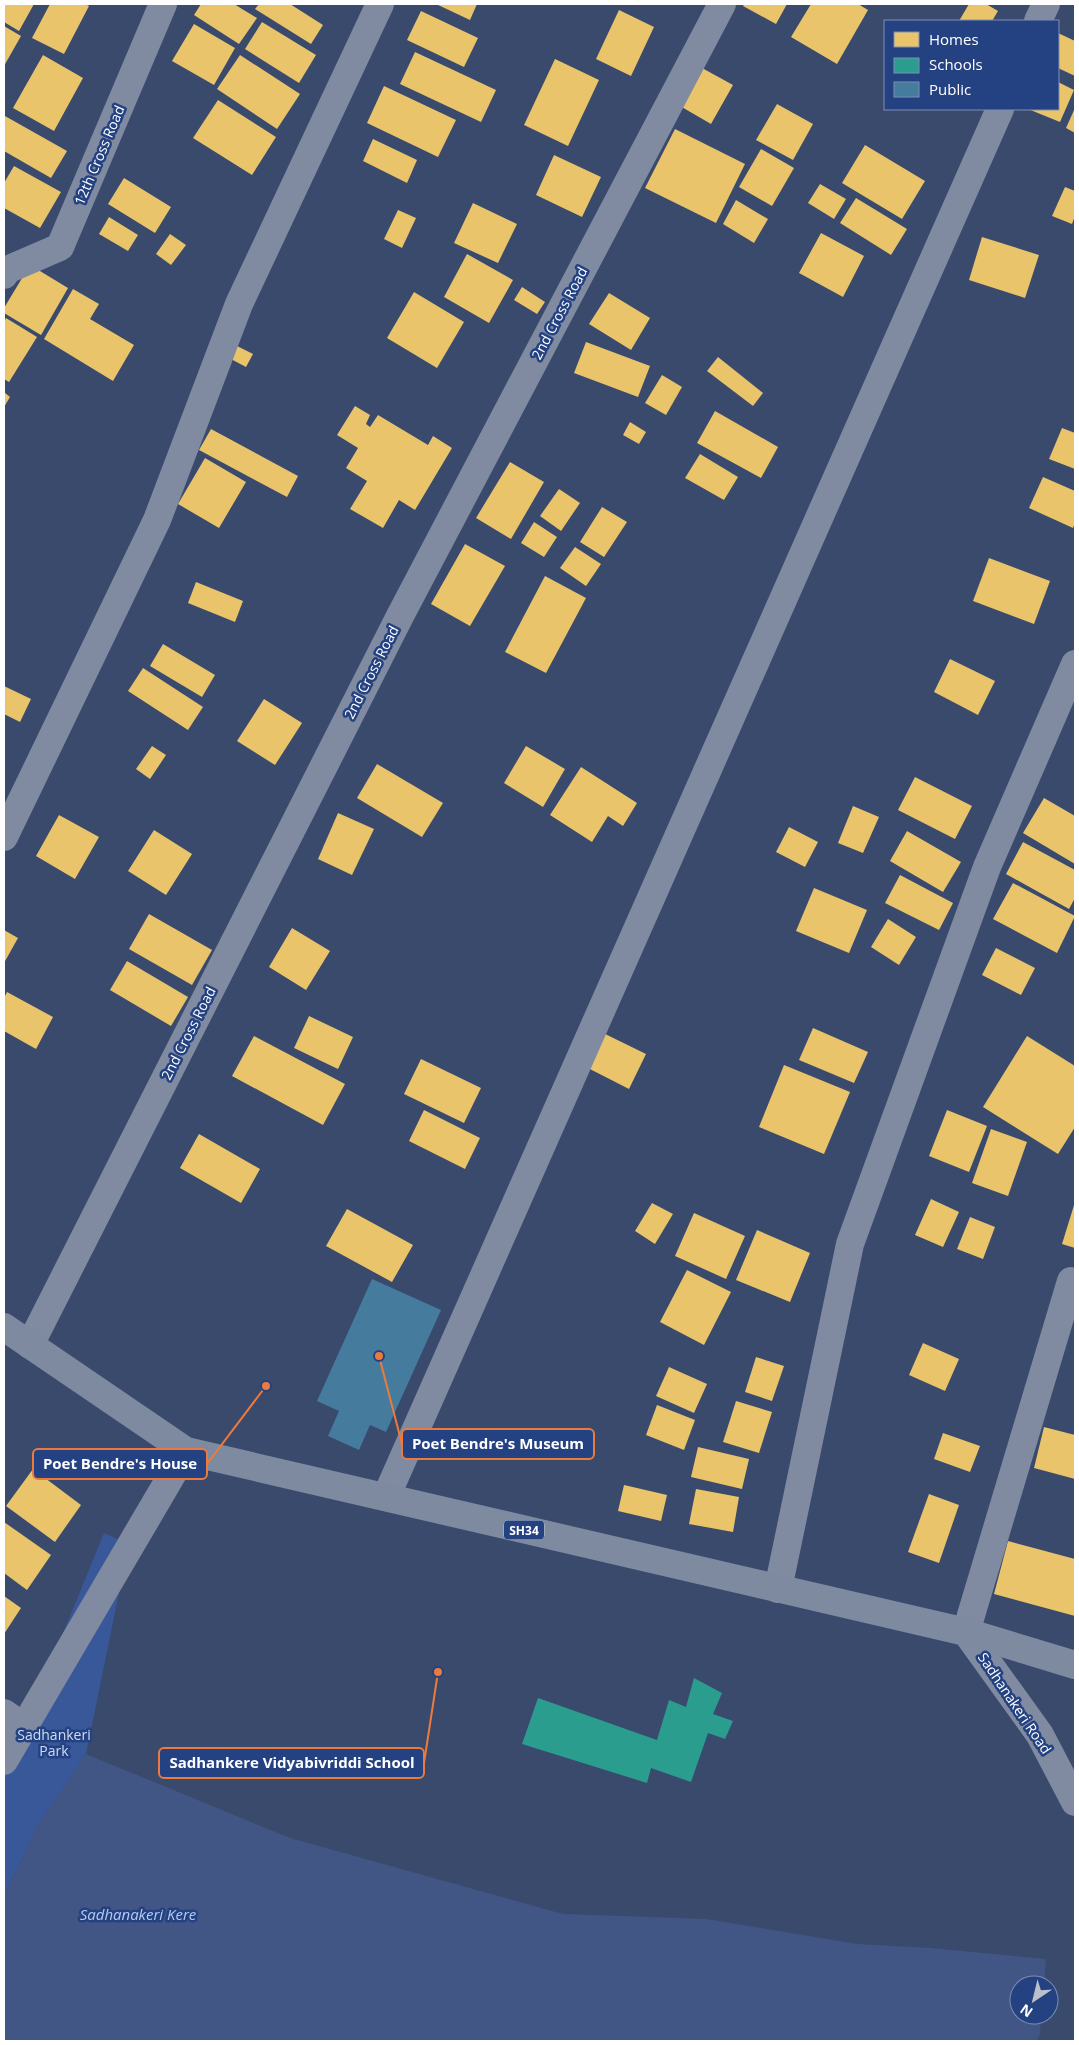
<svg xmlns="http://www.w3.org/2000/svg" width="1079" height="2045" font-family="'Open Sans',sans-serif">
<rect width="100%" height="100%" fill="#3a4a6c"/>
<polygon fill="#395899" points="104,1533 129,1544 86,1754 38,1825 4,1896 4,1778"/>
<polygon fill="#415685" points="86,1754 290,1838 563,1914 706,1919 857,1944 930,1948 1046,1959 1044,1985 1019,1985 1019,2015 1041,2015 1040,2034 1037,2041 4,2041 4,1896 38,1825"/>
<g fill="#e9c46a">
<polygon points="4,4 34,4 19,31 4,22"/>
<polygon points="50,4 85,4 89,6 64,54 32,38"/>
<polygon points="201,4 234,4 257,18 239,44 194,15"/>
<polygon points="259,4 290,4 323,25 311,44 255,9"/>
<polygon points="436,4 477,4 470,20"/>
<polygon points="744,4 787,4 776,24 743,6"/>
<polygon points="811,4 858,4 868,10 837,64 791,37"/>
<polygon points="969,4 986,4 998,11 992,21 959,21"/>
<polygon points="619,10 654,27 631,76 596,59"/>
<polygon points="421,11 478,38 464,67 407,40"/>
<polygon points="262,22 316,55 299,83 245,49"/>
<polygon points="194,24 235,48 214,85 172,61"/>
<polygon points="4,26 21,36 4,66"/>
<polygon points="1058,33 1075,41 1075,76 1058,68"/>
<polygon points="415,52 496,90 481,122 400,84"/>
<polygon points="43,55 83,78 54,131 13,108"/>
<polygon points="240,55 300,94 277,129 217,89"/>
<polygon points="555,59 599,80 568,146 524,125"/>
<polygon points="702,68 733,85 711,124 680,106"/>
<polygon points="1058,82 1074,90 1060,122 1028,109 1058,109"/>
<polygon points="384,86 456,120 438,157 367,123"/>
<polygon points="218,100 276,137 252,175 193,138"/>
<polygon points="777,104 813,124 793,160 756,140"/>
<polygon points="1075,108 1075,133 1066,128"/>
<polygon points="5,116 67,151 51,178 4,151 4,119"/>
<polygon points="675,129 745,164 716,223 645,188"/>
<polygon points="373,139 417,160 407,183 363,161"/>
<polygon points="865,145 925,181 902,219 842,183"/>
<polygon points="761,149 794,168 772,206 739,187"/>
<polygon points="554,155 601,177 582,217 536,195"/>
<polygon points="14,166 61,192 40,228 4,208 4,183"/>
<polygon points="124,178 171,207 155,233 108,204"/>
<polygon points="820,184 846,199 834,219 808,203"/>
<polygon points="1065,187 1075,191 1075,216 1072,224 1052,216"/>
<polygon points="856,198 907,229 891,255 840,223"/>
<polygon points="736,200 768,219 754,243 723,224"/>
<polygon points="473,203 517,224 498,263 454,243"/>
<polygon points="398,210 416,218 402,248 384,239"/>
<polygon points="109,217 138,235 128,251 99,234"/>
<polygon points="821,233 864,256 843,297 799,273"/>
<polygon points="170,234 186,245 171,265 156,254"/>
<polygon points="982,237 1039,255 1025,298 969,280"/>
<polygon points="467,254 513,280 489,323 444,297"/>
<polygon points="30,265 68,288 41,335 4,313 4,308"/>
<polygon points="522,287 545,302 537,314 514,300"/>
<polygon points="73,289 99,304 90,319 134,345 113,381 44,339"/>
<polygon points="414,292 464,322 437,368 387,338"/>
<polygon points="609,293 650,318 631,350 589,324"/>
<polygon points="6,318 37,337 9,382 4,379 4,322"/>
<polygon points="586,342 650,366 638,397 574,373"/>
<polygon points="235,345 253,354 246,367 229,358"/>
<polygon points="718,357 763,393 753,406 707,371"/>
<polygon points="662,375 682,387 666,415 645,403"/>
<polygon points="4,392 10,397 4,407"/>
<polygon points="355,406 370,415 366,424 370,427 378,415 428,445 433,436 452,448 415,510 399,500 383,528 350,509 367,481 346,468 358,448 337,435"/>
<polygon points="715,411 778,447 761,478 697,443"/>
<polygon points="630,422 646,432 639,444 623,435"/>
<polygon points="1062,428 1075,433 1075,469 1049,459"/>
<polygon points="211,429 298,476 287,497 199,450"/>
<polygon points="700,454 738,477 724,500 685,478"/>
<polygon points="205,458 246,482 219,528 178,504"/>
<polygon points="510,462 544,482 511,539 476,518"/>
<polygon points="1043,477 1075,491 1075,523 1073,528 1029,508"/>
<polygon points="559,489 580,503 561,531 540,516"/>
<polygon points="602,507 627,522 604,557 580,542"/>
<polygon points="534,522 557,537 544,557 521,543"/>
<polygon points="465,544 505,566 470,626 431,604"/>
<polygon points="575,547 601,564 586,586 560,568"/>
<polygon points="989,558 1050,581 1034,624 973,601"/>
<polygon points="545,576 586,598 546,673 505,652"/>
<polygon points="196,582 243,601 235,622 188,603"/>
<polygon points="163,644 215,675 202,697 150,666"/>
<polygon points="950,659 995,681 978,715 934,692"/>
<polygon points="143,668 203,707 188,730 128,691"/>
<polygon points="4,686 31,699 20,722 4,714"/>
<polygon points="264,699 302,723 275,765 237,741"/>
<polygon points="152,746 166,755 150,779 136,769"/>
<polygon points="526,746 565,769 543,807 504,783"/>
<polygon points="377,764 443,803 422,837 357,798"/>
<polygon points="581,767 637,803 623,826 608,816 592,842 550,815"/>
<polygon points="915,777 972,806 955,839 898,810"/>
<polygon points="1044,798 1075,816 1075,864 1023,833"/>
<polygon points="853,806 879,817 863,853 838,843"/>
<polygon points="338,813 374,829 352,875 318,859"/>
<polygon points="59,815 99,837 75,879 36,856"/>
<polygon points="789,827 818,842 805,867 776,852"/>
<polygon points="154,830 192,854 166,895 128,871"/>
<polygon points="907,831 961,862 943,892 890,861"/>
<polygon points="1023,842 1075,870 1075,898 1069,909 1006,874"/>
<polygon points="900,875 953,903 939,930 885,903"/>
<polygon points="1013,883 1075,916 1057,953 993,919"/>
<polygon points="814,888 867,910 849,953 796,931"/>
<polygon points="149,914 212,950 192,985 129,949"/>
<polygon points="888,919 916,937 899,965 871,947"/>
<polygon points="292,928 330,951 306,990 269,967"/>
<polygon points="4,930 18,938 4,963"/>
<polygon points="996,948 1035,968 1021,995 982,975"/>
<polygon points="127,961 188,997 171,1026 110,990"/>
<polygon points="7,992 53,1017 36,1049 4,1031 4,998"/>
<polygon points="309,1016 353,1037 338,1069 294,1048"/>
<polygon points="813,1028 868,1052 854,1083 799,1060"/>
<polygon points="599,1031 646,1054 629,1089 582,1065"/>
<polygon points="254,1036 345,1084 323,1125 232,1076"/>
<polygon points="1027,1036 1075,1066 1075,1127 1058,1154 983,1107"/>
<polygon points="421,1059 481,1088 464,1123 404,1094"/>
<polygon points="784,1065 850,1092 824,1154 759,1127"/>
<polygon points="424,1110 480,1138 465,1169 409,1141"/>
<polygon points="947,1110 987,1126 969,1172 929,1156"/>
<polygon points="991,1129 1027,1142 1008,1196 972,1183"/>
<polygon points="199,1134 260,1169 241,1203 180,1168"/>
<polygon points="931,1199 959,1212 943,1247 915,1235"/>
<polygon points="1075,1202 1075,1248 1062,1244"/>
<polygon points="652,1203 673,1214 655,1244 635,1231"/>
<polygon points="347,1209 413,1245 392,1282 326,1246"/>
<polygon points="694,1213 745,1236 726,1279 675,1256"/>
<polygon points="970,1217 995,1227 983,1259 957,1249"/>
<polygon points="757,1230 810,1253 790,1302 736,1280"/>
<polygon points="687,1270 731,1292 704,1345 660,1322"/>
<polygon points="923,1343 959,1359 945,1391 909,1375"/>
<polygon points="756,1357 784,1366 772,1401 745,1392"/>
<polygon points="669,1367 707,1384 694,1413 656,1396"/>
<polygon points="736,1401 772,1412 759,1453 723,1442"/>
<polygon points="657,1405 695,1420 684,1450 646,1435"/>
<polygon points="1044,1427 1075,1435 1075,1479 1034,1468"/>
<polygon points="943,1433 980,1446 970,1472 934,1459"/>
<polygon points="698,1447 749,1459 742,1489 691,1477"/>
<polygon points="33,1469 81,1505 55,1542 6,1506"/>
<polygon points="624,1485 667,1495 661,1521 618,1511"/>
<polygon points="696,1489 739,1497 733,1532 689,1524"/>
<polygon points="929,1494 959,1505 939,1563 908,1552"/>
<polygon points="4,1522 51,1555 27,1590 4,1573"/>
<polygon points="1008,1541 1075,1559 1075,1616 994,1594"/>
<polygon points="4,1596 21,1608 4,1634"/>
</g>
<polygon fill="#2a9d8f" points="694,1678 722,1693 713,1714 733,1721 725,1739 708,1733 691,1782 651,1768 647,1783 522,1744 538,1698 657,1740 669,1700 686,1707"/>
<polygon fill="#457b9d" points="372,1279 441,1310 386,1432 370,1425 359,1450 328,1436 339,1411 317,1401"/>
<g fill="none" stroke-linecap="round" stroke-linejoin="round">
<g stroke="#808ba2" stroke-width="28">
<polyline points="1038,21 1046,4"/>
<polyline points="4,275 7,270 60,247 163,4"/>
<polyline points="4,837 157,520 239,304 380,4"/>
<polyline points="1075,1282 1071,1281 966,1632 1040,1735 1075,1802"/>
<polyline points="30,1345 400,616 722,4"/>
<polyline points="386,1497 1000,109"/>
<polyline points="778,1589 850,1244 987,867 1075,664"/>
<polyline points="4,1713 24,1727"/>
<polyline points="4,1761 186,1451"/>
</g>
<polyline stroke="#7e8aa0" stroke-width="28" points="4,1327 186,1451 966,1632 1075,1665"/>
</g>
<g text-anchor="middle" dominant-baseline="central" stroke-width="5" stroke-linejoin="round" paint-order="stroke">
<rect fill="#244282" stroke="#bdc6da" stroke-width="1" x="504" y="1520.5" width="40" height="19" rx="4"/>
<g font-size="12" font-weight="bold" fill="#fff">
<text x="524" y="1530">SH34</text>
</g>
<g font-size="14" fill="#fff" stroke="#244282">
<text transform="translate(99 155) rotate(-67)">12th Cross Road</text>
<text transform="translate(559 313) rotate(-62)">2nd Cross Road</text>
<text transform="translate(371 672) rotate(-63)">2nd Cross Road</text>
<text transform="translate(188 1033) rotate(-63)">2nd Cross Road</text>
<text transform="translate(1015 1703) rotate(56)">Sadhanakeri Road</text>
</g>
<g font-size="14" fill="#d0dcf6" stroke="#244282">
<text x="54" y="1734">Sadhankeri<tspan x="54" dy="16">Park</tspan></text>
</g>
<g font-size="15" font-style="italic" fill="#b8caef" stroke="#244282">
<text x="138" y="1914">Sadhanakeri Kere</text>
</g>
</g>
<path fill="none" stroke="#ed7a3d" stroke-width="2" d="M379 1356L402 1444M266 1386L207 1464M438 1672L424 1763"/>
<g fill="#ed7a3d" stroke="#244282" stroke-width="2">
<circle cx="379" cy="1356" r="5"/>
<circle cx="266" cy="1386" r="5"/>
<circle cx="438" cy="1672" r="5"/>
</g>
<g fill="#244282" stroke="#ed7a3d" stroke-width="2">
<rect x="402" y="1429" width="192" height="30" rx="5"/>
<rect x="33" y="1449" width="174" height="30" rx="5"/>
<rect x="159" y="1748" width="265" height="30" rx="5"/>
</g>
<g font-size="15" text-anchor="middle" font-weight="bold" fill="#fff">
<text x="498" y="1449">Poet Bendre's Museum</text>
<text x="120" y="1469">Poet Bendre's House</text>
<text x="292" y="1768">Sadhankere Vidyabivriddi School</text>
</g>
<rect width="1079" height="2045" fill="none" stroke="#ffffff" stroke-width="10"/>
<rect x="884" y="20" width="175" height="90" fill="#244282" stroke="#7c8eb4"/>
<rect x="894" y="32" width="25" height="15" fill="#e9c46a" stroke="#7c8eb4"/>
<text x="929" y="45" font-size="15" fill="#ffffff">Homes</text>
<rect x="894" y="58" width="25" height="15" fill="#2a9d8f" stroke="#7c8eb4"/>
<text x="929" y="70" font-size="15" fill="#ffffff">Schools</text>
<rect x="894" y="82" width="25" height="15" fill="#457b9d" stroke="#7c8eb4"/>
<text x="929" y="95" font-size="15" fill="#ffffff">Public</text>
<g transform="translate(1034 2000) rotate(215)"><circle r="24" fill="#244282" stroke="#7c8eb4"/>
<path d="M0-4L9 19L0 12L-9 19Z" fill="#bac0cc"/>
<text y="-8" font-size="14" font-weight="bold" text-anchor="middle" fill="#ffffff">N</text>
</g>
</svg>
